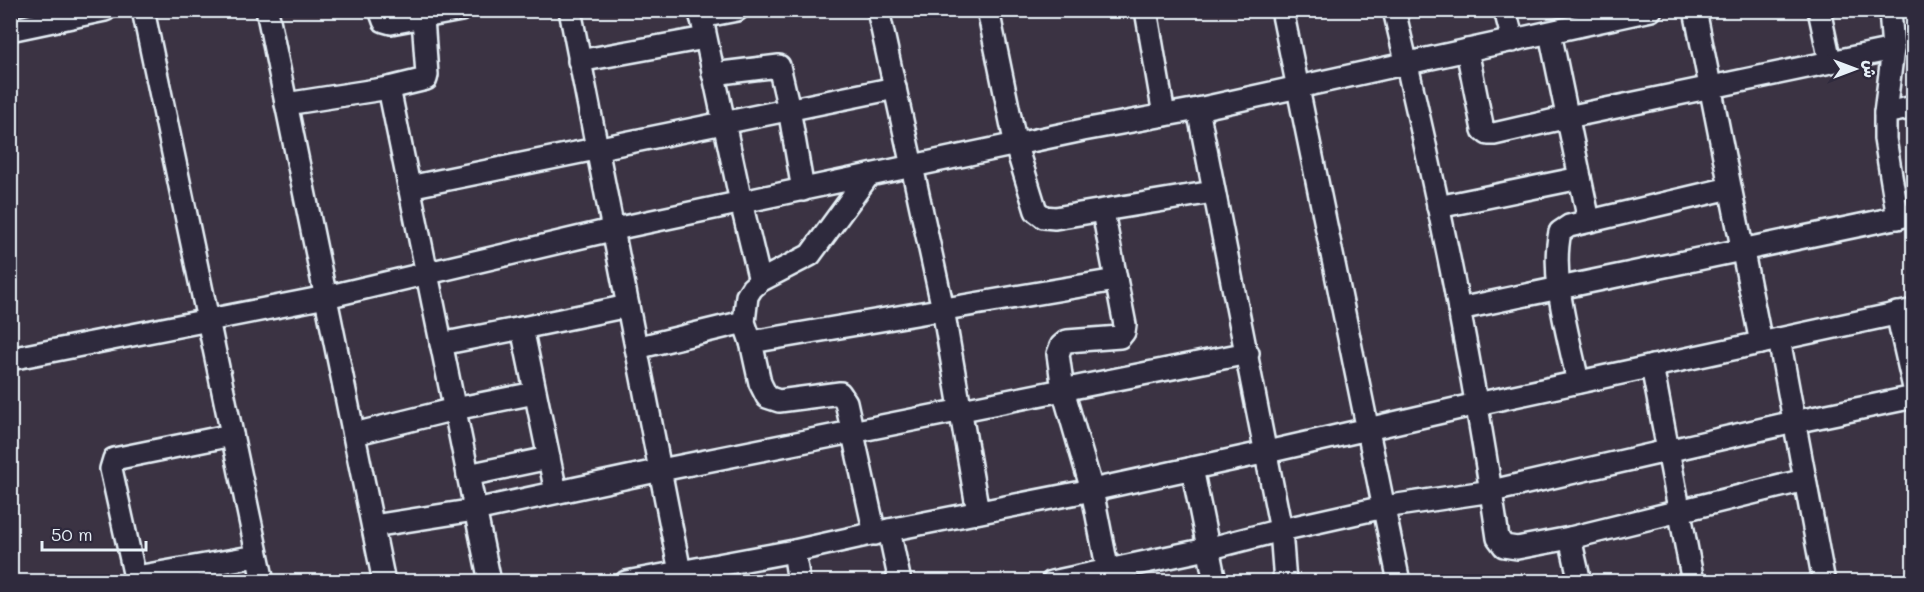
<svg xmlns="http://www.w3.org/2000/svg" width="1924" height="592" font-family="Mali,'Playpen Sans Arabic',sans-serif">
<rect width="100%" height="100%" fill="#3b3343"/>
<filter id="ink" filterUnits="userSpaceOnUse"><feTurbulence type="fractalNoise" baseFrequency=".0167" numOctaves="2"/><feDisplacementMap in="SourceGraphic" scale="12" xChannelSelector="R" yChannelSelector="G"/><feConvolveMatrix kernelMatrix="1 2 1 2 8 2 1 2 1" color-interpolation-filters="sRGB"/></filter>
<g filter="url(#ink)">
<g fill="none" stroke-linecap="round" stroke-linejoin="round">
<defs>
<g id="minor">
<polyline points="143,10 263,582"/>
<polyline points="267,10 384,582"/>
<polyline points="380,10 384,21 391,23 461,10"/>
<polyline points="570,10 682,582"/>
<polyline points="700,10 741,202 760,281"/>
<polyline points="878,10 943,309 978,512"/>
<polyline points="988,10 1016,146 1036,211 1044,217 1055,218 1213,192"/>
<polyline points="1146,10 1164,115"/>
<polyline points="1282,10 1399,582"/>
<path d="M1394,10C1436,185 1472,360 1498,538L1504,546L1517,548L1570,538L1805,480"/>
<polyline points="1505,10 1513,41"/>
<polyline points="1695,10 1761,343"/>
<polyline points="1819,10 1830,61"/>
<polyline points="1890,10 1893,49 1885,113 1885,139 1898,218"/>
<polyline points="701,17 737,10"/>
<polyline points="10,30 105,10"/>
<polyline points="1550,33 1589,221"/>
<polyline points="1467,50 1483,130 1488,134 1494,134 1568,117 1893,49"/>
<polyline points="579,61 705,38"/>
<polyline points="713,74 779,66 789,109 803,190"/>
<polyline points="389,88 490,582"/>
<polyline points="286,104 389,88 426,79 427,75 423,18"/>
<polyline points="1198,109 1281,530 1285,582"/>
<polyline points="1885,113 1914,107"/>
<polyline points="868,176 810,255 760,281 752,288 747,296 744,322 751,342 760,383 767,397 779,401 840,393 846,402 875,534"/>
<polyline points="409,187 895,88"/>
<polyline points="1438,207 1580,178"/>
<polyline points="1103,212 1125,325 1124,332 1120,337 1067,341 1061,346 1058,354 1063,390 1092,490 1110,582"/>
<polyline points="1459,309 1914,214"/>
<polyline points="1897,313 1914,388"/>
<polyline points="522,328 628,306"/>
<polyline points="1779,339 1824,582"/>
<polyline points="751,342 1116,280"/>
<polyline points="441,344 522,328 556,492"/>
<polyline points="636,348 744,322"/>
<polyline points="10,359 326,297 624,227 1083,130 1198,109 1651,10"/>
<polyline points="1652,366 1693,582"/>
<path d="M1578,382C1569,337 1550,278 1560,232L1569,226L1730,188"/>
<polyline points="354,434 455,409 535,393"/>
<polyline points="1192,468 1215,582"/>
<polyline points="468,475 549,458"/>
<polyline points="373,526 475,510 661,470 1248,353"/>
<polyline points="889,530 900,582"/>
<polyline points="1570,538 1580,582"/>
<polyline points="794,551 799,582"/>
<polyline points="136,577 257,556"/>
<polyline points="136,582 111,469 114,459 232,435"/>
<polyline points="626,582 794,551 889,530 1092,490 1267,452 1477,404 1914,310"/>
<polyline points="1052,582 1207,549 1281,530 1384,507 1492,491 1794,422 1914,397"/>
</g>
</defs>
<use href="#minor" stroke="#e8f1f8" stroke-width="26"/>
<use href="#minor" stroke="#2f2a3d" stroke-width="21"/>
</g>
</g>
<rect width="1924" height="592" fill="none" stroke="#2f2a3d" stroke-width="36"/>
<rect x="18" y="18" width="1888" height="556" fill="none" stroke="#e8f1f8" stroke-width="2" filter="url(#ink)"/>
<g transform="translate(1855 69) rotate(90)" stroke="#2f2a3d" stroke-width="4.5" paint-order="stroke">
<path d="M0-4.5L10 22L0 15L-10 22Z" fill="#e8f1f8"/>
<text y="-9" font-size="16" font-weight="bold" text-anchor="middle" fill="#e8f1f8">ش</text>
</g>
<path d="M42 541v9h104v-9" fill="none" stroke="#e8f1f8" stroke-width="3"/>
<text x="51" y="541" font-size="18" fill="#e8f1f8" stroke="#2f2a3d" stroke-width="4.5" paint-order="stroke">50 m</text>
</svg>
